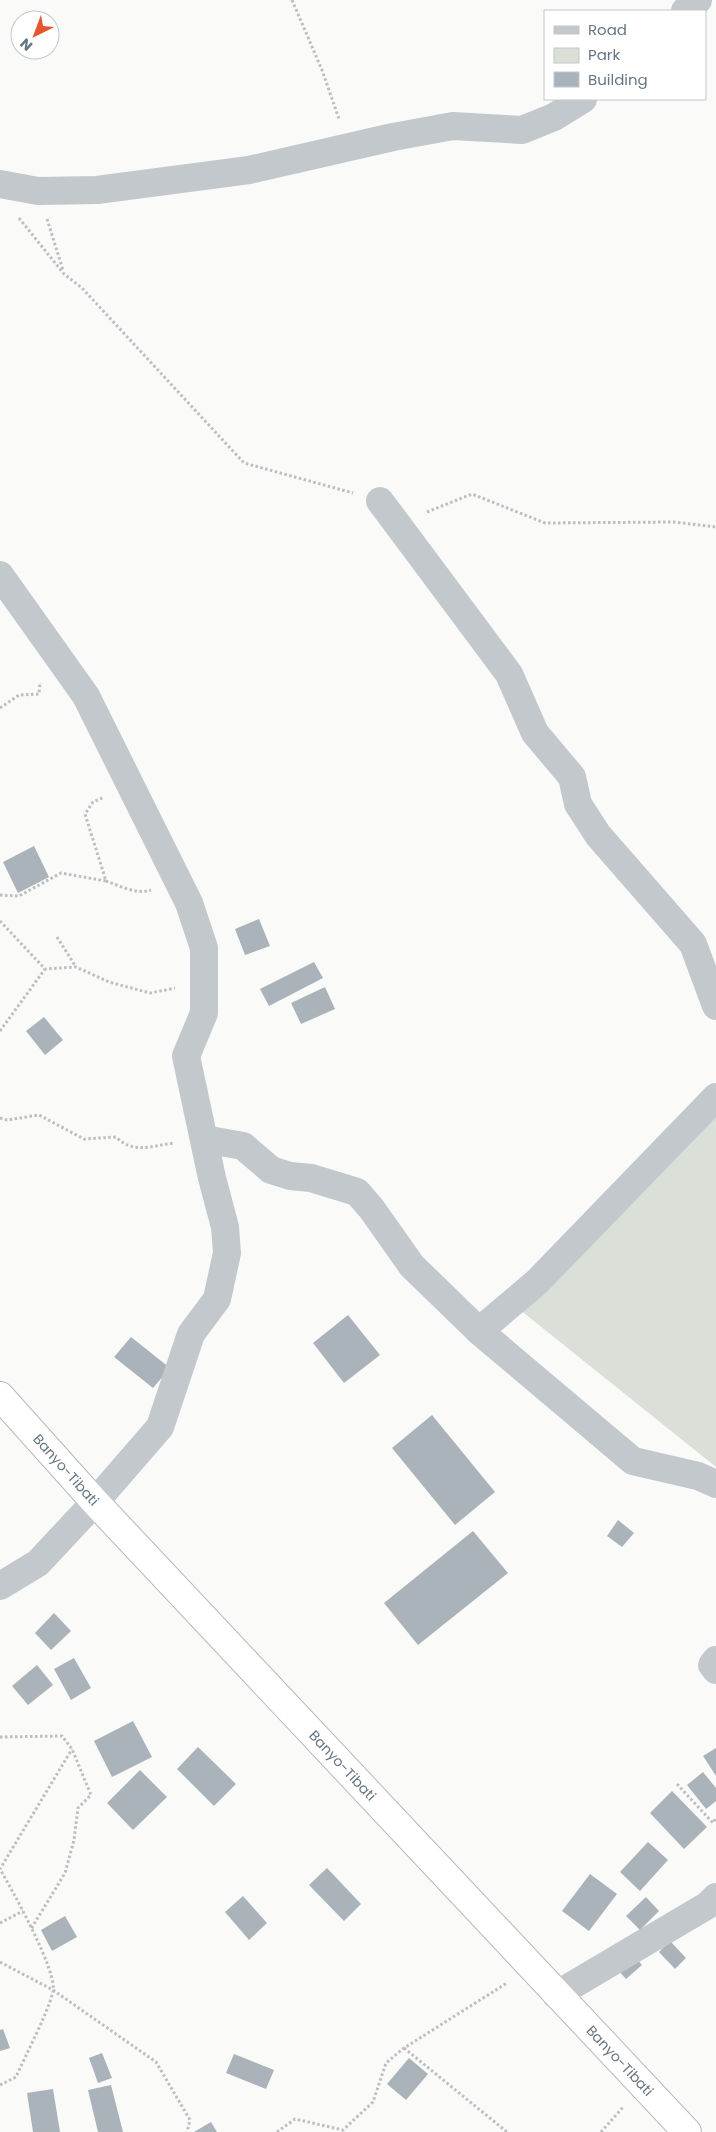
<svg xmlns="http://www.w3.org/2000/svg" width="716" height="2132" font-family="Poppins,sans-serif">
<rect width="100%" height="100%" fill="#fafaf8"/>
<polygon fill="#dadfd7" points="716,1104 716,1467 519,1309"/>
<g fill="#aab3b9">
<polygon points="34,846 49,877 18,893 3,862"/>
<polygon points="259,919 270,946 245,955 235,929"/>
<polygon points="314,962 323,978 269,1006 260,989"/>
<polygon points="325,987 335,1009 301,1024 291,1003"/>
<polygon points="44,1017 63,1040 45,1055 26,1031"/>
<polygon points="348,1315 380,1355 344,1383 313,1343"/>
<polygon points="131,1337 170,1368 153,1388 114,1357"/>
<polygon points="432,1415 495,1492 455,1525 392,1448"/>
<polygon points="618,1520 634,1533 622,1547 607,1536"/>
<polygon points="473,1531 508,1573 418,1645 384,1603"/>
<polygon points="54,1613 71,1631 51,1650 35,1633"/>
<polygon points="74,1658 91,1688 71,1700 54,1669"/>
<polygon points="37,1665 53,1685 28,1705 12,1686"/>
<polygon points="133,1721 152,1757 112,1777 94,1741"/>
<polygon points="198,1747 236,1784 214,1806 177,1769"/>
<polygon points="716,1748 716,1776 703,1756"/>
<polygon points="140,1770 167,1797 133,1830 107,1803"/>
<polygon points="703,1772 716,1788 716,1801 706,1809 687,1785"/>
<polygon points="672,1791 707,1827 684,1849 650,1813"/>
<polygon points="648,1842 668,1860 640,1891 620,1872"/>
<polygon points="327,1868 361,1904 344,1921 309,1885"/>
<polygon points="590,1874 617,1894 589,1931 562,1911"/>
<polygon points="243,1896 267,1923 249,1940 225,1912"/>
<polygon points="646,1897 659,1911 640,1930 626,1916"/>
<polygon points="65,1916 77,1937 52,1951 41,1930"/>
<polygon points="670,1941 686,1958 675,1969 659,1952"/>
<polygon points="633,1955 642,1965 626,1979 617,1969"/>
<polygon points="3,2029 10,2048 0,2051 0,2030"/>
<polygon points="102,2053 112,2078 98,2083 89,2058"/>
<polygon points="234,2054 274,2070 266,2089 226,2073"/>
<polygon points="409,2058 428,2074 406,2100 387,2084"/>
<polygon points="111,2085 123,2132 98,2132 88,2090"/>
<polygon points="53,2089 60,2132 33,2132 27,2093"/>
<polygon points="211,2122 217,2132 194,2132"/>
</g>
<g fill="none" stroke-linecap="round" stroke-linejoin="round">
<defs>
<g id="highway">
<path id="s1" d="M0,1396L95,1502L687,2132"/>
</g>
</defs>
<use href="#highway" stroke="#b4b9bd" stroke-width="30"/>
<g stroke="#bbbfc2" stroke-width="3" stroke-dasharray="2.5 2.5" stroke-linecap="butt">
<polyline points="292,0 322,70 339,119"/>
<polyline points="19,218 64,274 82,288 244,463 353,493"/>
<polyline points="47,219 63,270"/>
<polyline points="427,512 472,494 545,523 674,522 716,527"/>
<polyline points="0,708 19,695 39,694 40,682"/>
<path d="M106,881C120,886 137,895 151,890"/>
<polyline points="0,895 19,896 61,873 106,881 85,814 93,802 104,797"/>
<polyline points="0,921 45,969 76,967 109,982 150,993 175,988"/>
<polyline points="57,937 76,967"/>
<polyline points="0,1031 45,969"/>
<path d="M0,1118L7,1120L39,1115L84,1139L116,1137C134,1155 153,1145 175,1143"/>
<polyline points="0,1737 62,1736 72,1749 91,1795 78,1808 74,1840 65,1873 31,1929"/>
<polyline points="677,1784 713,1823 716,1818"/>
<polyline points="0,1923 23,1911"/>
<polyline points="0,1962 53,1990 156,2062 190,2120 187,2132"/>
<polyline points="404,2048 507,2132"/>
<path d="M0,2085L16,2077C27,2052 46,2017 53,1992C58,1972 12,1890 0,1869L72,1749"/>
<polyline points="277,2132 295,2119 343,2130 373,2102 386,2063 404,2048 507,1983"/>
<polyline points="601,2132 624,2106"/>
</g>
<g stroke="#c3c8cc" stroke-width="28">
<polyline points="685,11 698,0"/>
<polyline points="0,184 38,191 97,190 249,170 393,137 453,126 522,130 554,117 583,99"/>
<polyline points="380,501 509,674 535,733 572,777 578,804 598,835 693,944 716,1006"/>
<polyline points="0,575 86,696 189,903 204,948 204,1013 186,1056 212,1178 225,1227 227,1253 217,1299 191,1334 160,1427 95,1502 38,1563 0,1586"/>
<polyline points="204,1139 243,1146 271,1170 290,1176 311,1178 357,1192 371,1208 412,1266 479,1331 633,1461 698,1476 716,1484"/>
<polyline points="479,1331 537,1282 716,1097"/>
<polyline points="716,1660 712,1665 716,1670"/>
<polyline points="556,1995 708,1905 716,1897"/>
</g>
<use href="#highway" stroke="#fff" stroke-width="28"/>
</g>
<g text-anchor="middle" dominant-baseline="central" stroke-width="5" stroke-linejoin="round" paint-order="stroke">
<g font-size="14" fill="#657683" stroke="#fff">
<text stroke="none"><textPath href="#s1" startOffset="99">Banyo-Tibati</textPath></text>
<text stroke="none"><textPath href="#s1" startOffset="504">Banyo-Tibati</textPath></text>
<text stroke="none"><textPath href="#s1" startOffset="909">Banyo-Tibati</textPath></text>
</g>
</g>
<rect x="544" y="10" width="162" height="90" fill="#ffffff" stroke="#c1c8cd"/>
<rect x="554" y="26" width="25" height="8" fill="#c3c8cc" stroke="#c1c8cd"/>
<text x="588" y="35" font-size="15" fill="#657683">Road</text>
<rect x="554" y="48" width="25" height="15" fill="#dadfd7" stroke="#c1c8cd"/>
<text x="588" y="60" font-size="15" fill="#657683">Park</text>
<rect x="554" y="72" width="25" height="15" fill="#aab3b9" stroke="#c1c8cd"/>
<text x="588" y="85" font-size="15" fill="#657683">Building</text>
<g transform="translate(35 35) rotate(222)"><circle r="24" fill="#ffffff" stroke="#c1c8cd"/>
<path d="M0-4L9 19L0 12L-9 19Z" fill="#e4572e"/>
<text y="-8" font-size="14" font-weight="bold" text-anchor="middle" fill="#657683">N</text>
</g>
</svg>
